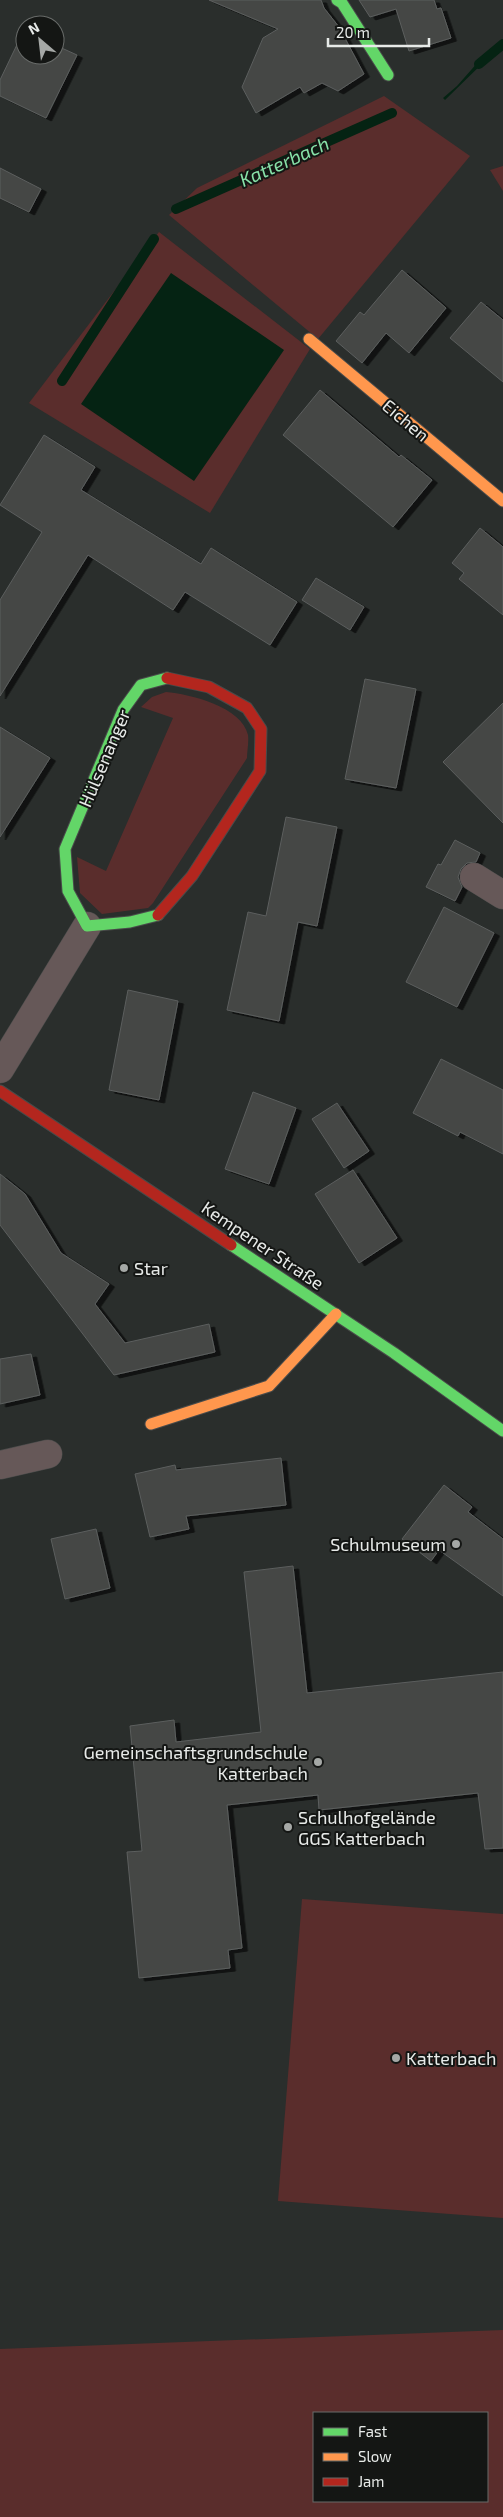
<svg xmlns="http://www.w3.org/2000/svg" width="503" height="2517" font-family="'Exo 2',sans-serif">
<defs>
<filter id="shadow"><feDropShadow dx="5.5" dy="3" stdDeviation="0" flood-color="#0009"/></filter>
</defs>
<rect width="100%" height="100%" fill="#2a2e2c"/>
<g fill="#5a2d2c" fill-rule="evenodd">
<polygon points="384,96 470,156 318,339 169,215 197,188"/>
<polygon points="503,166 503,191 490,170"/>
<polygon points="159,232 310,349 210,513 29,403"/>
<path d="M166,692C190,694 242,707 248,735C249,742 247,751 247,758L153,903L148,908L102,914L80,893L77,857L106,871L173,718L141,707L152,697Z"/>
<polygon points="302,1899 503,1914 503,2218 278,2201"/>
<path d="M503,2330V2517H0V2349ZM314,2413H487V2501H314Z"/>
</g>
<g fill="#052313">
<polygon points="486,53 489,57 445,100 443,98 457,86"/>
<polygon points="171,273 284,350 194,481 81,404"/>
</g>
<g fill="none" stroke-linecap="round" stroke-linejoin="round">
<g stroke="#052313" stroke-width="10">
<polyline points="479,64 503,44"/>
<polyline points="176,209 392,113"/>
<polyline points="62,381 154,239"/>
</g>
</g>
<g fill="#444645" stroke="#5c5f5e" filter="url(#shadow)">
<polygon points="209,0 321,0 324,8 339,27 364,74 338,91 322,83 304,93 300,87 256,113 242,87 263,38 278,29"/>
<polygon points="359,0 434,0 437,9 441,8 451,38 409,51 396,9 370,17"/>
<polygon points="24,30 25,55 55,55 55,45 77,55 46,118 0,96 0,80"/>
<polygon points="0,168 41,189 29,212 0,198"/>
<polygon points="402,270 446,308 409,353 386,333 362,363 336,341 360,312 364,315"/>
<polygon points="481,302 503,320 503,382 450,338"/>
<polygon points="320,390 399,457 401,455 432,480 393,527 283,435"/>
<polygon points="44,435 95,467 81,490 201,564 211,548 297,602 270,645 185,592 173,610 88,555 0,696 0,600 42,532 0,505"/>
<polygon points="480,528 503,547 503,615 459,579 464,573 452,563"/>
<polygon points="316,578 364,607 350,630 302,600"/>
<polygon points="365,679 416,689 396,788 345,779"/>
<polygon points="503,703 503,823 443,762"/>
<polygon points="0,727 50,758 0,837"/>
<polygon points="286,817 337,827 317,926 298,922 279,1021 227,1010 248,912 266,916"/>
<polygon points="455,840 480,853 476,862 467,863 461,869 458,877 462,887 455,901 426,887 438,864 441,865"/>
<polygon points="444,907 494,933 457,1007 406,982"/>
<polygon points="128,990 178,1001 159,1100 109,1090"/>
<polygon points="441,1059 503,1090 503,1154 460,1132 458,1136 413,1113"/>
<polygon points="253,1092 296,1108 269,1184 225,1169"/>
<polygon points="337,1103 369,1151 344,1168 312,1119"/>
<polygon points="353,1170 397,1238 359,1263 315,1194"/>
<polygon points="0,1174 25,1194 61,1253 109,1284 95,1304 125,1343 209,1324 215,1352 114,1375 0,1225"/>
<polygon points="31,1354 40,1395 0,1404 0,1359"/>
<polygon points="281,1458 286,1505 186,1516 189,1529 150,1537 135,1474 175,1465 176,1470"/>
<polygon points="444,1485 472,1507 468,1512 503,1539 503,1596 439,1550 431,1561 402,1539"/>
<polygon points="96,1529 110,1588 65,1599 51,1539"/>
<polygon points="293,1566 307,1693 503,1672 503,1848 485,1849 478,1793 319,1810 318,1795 227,1805 242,1948 228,1950 230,1968 139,1978 127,1852 142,1851 130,1726 174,1720 176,1742 261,1732 244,1572"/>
</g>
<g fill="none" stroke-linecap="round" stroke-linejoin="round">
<defs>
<g id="street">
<polyline points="474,877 503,895"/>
<polyline points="0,1069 87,926"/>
<polyline points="0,1465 48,1454"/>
</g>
<g id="fast">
<polyline points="337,0 342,3 388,75"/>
<polyline points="158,915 130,922 87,926 68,891 65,849 123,710 141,685 167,678"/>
<polyline points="231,1245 394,1353 503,1431"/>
</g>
<g id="slow">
<polyline points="309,339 503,501"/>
<polyline points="151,1424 269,1386 336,1314"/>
</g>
<g id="jam">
<polyline points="158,915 192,876 260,771 261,729 247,708 209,687 167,678"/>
<polyline points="0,1091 231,1245"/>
</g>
</defs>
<use href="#street" stroke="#494b4a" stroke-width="29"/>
<use href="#fast" stroke="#494b4a" stroke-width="13"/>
<use href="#slow" stroke="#494b4a" stroke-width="13"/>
<use href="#jam" stroke="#494b4a" stroke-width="13"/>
<use href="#street" stroke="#665858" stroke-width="28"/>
<use href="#fast" stroke="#63d668" stroke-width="11"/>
<use href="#slow" stroke="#ff974d" stroke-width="11"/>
<use href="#jam" stroke="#b3261e" stroke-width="11"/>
</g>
<g fill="#a5a8a6" stroke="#141614" stroke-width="2">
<circle cx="124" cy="1268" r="5"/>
<circle cx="456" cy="1544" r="5"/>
<circle cx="318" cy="1762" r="5"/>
<circle cx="288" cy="1827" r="5"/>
<circle cx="396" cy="2058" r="5"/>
</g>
<g text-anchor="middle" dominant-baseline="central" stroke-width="4" stroke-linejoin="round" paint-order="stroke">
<g font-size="18" fill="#e7eae8" stroke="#141614">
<text transform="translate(406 420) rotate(40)">Eichen</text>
<text transform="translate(104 758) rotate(-67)">Hülsenanger</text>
<text transform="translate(263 1245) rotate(34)">Kempener Straße</text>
</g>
<g font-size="18" fill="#e7eae8" stroke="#141614" text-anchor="start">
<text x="134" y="1268">Star</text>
<text x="446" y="1544" text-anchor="end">Schulmuseum</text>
<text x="308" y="1752" text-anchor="end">Gemeinschaftsgrundschule<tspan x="308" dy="21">Katterbach</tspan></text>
<text x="298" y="1817">Schulhofgelände<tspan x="298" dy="21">GGS Katterbach</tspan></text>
<text x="406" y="2058">Katterbach</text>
</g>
<g font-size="19" font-style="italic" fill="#87e1a8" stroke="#141614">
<text transform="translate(284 161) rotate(-24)">Katterbach</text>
</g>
</g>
<rect x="313" y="2412" width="175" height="90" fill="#141614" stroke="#686b69"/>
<rect x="323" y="2428" width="25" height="8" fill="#63d668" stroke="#686b69"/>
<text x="358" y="2437" font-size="15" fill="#e7eae8">Fast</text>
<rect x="323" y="2453" width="25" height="8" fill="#ff974d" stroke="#686b69"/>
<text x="358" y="2462" font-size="15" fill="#e7eae8">Slow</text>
<rect x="323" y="2478" width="25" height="8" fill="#b3261e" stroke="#686b69"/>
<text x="358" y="2487" font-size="15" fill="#e7eae8">Jam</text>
<g transform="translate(40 40) rotate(332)"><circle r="24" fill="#141614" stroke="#686b69"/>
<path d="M0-4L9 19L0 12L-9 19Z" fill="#a5a8a6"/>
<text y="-8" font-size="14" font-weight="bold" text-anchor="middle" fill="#e7eae8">N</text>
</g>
<path d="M328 38v8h101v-8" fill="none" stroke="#e7eae8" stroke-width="2.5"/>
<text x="336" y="38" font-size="15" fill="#e7eae8" stroke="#141614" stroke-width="4" paint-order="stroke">20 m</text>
</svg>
